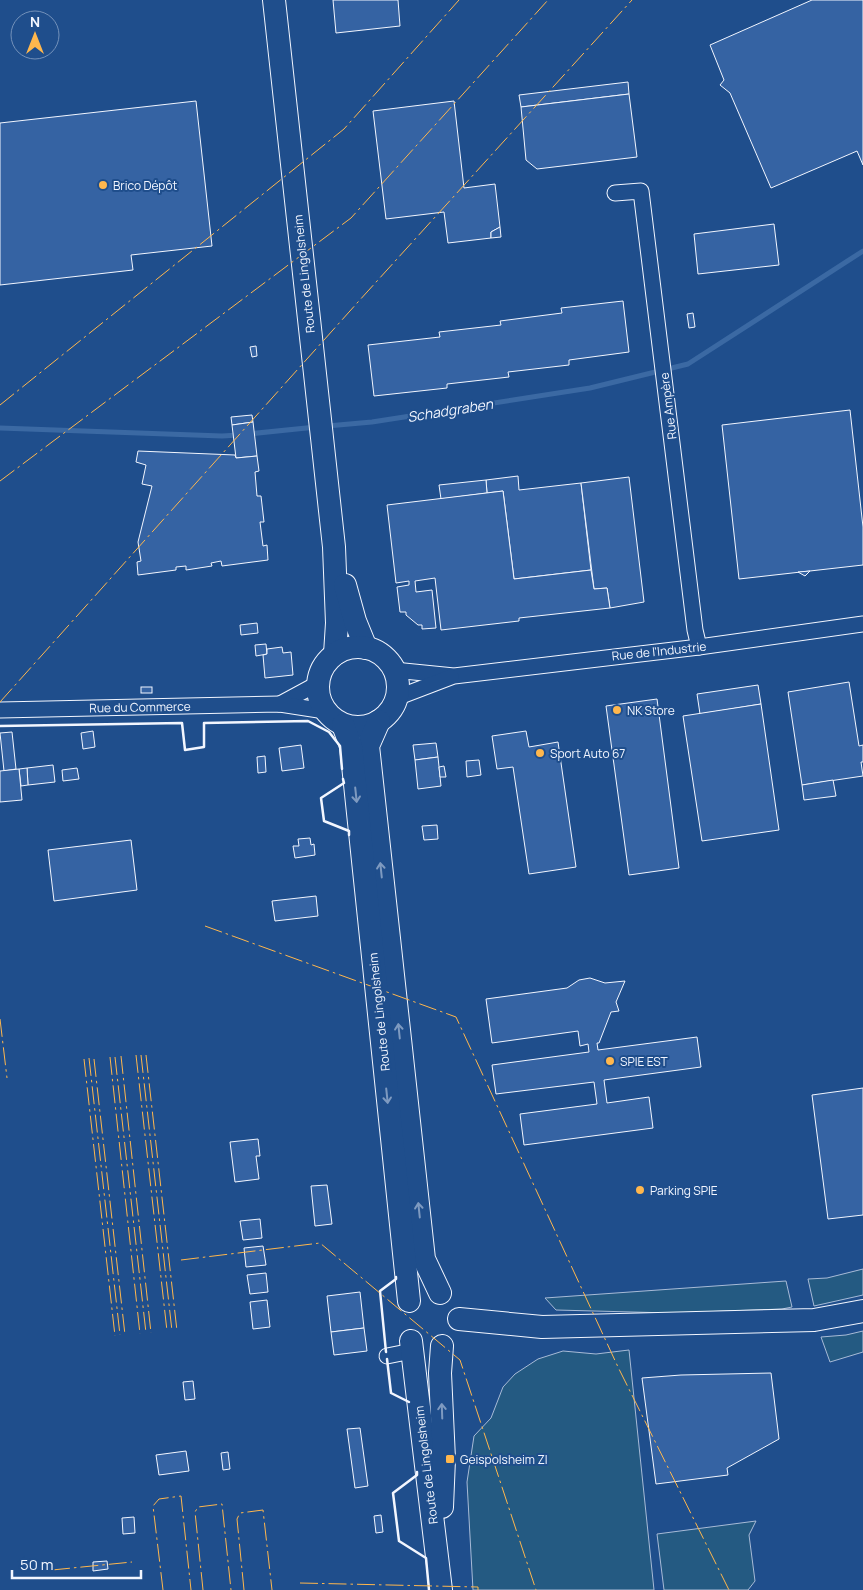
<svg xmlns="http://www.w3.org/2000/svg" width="863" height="1590" font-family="Manrope,sans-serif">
<rect width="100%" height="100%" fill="#1f4e8c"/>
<g fill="#245a82" stroke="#a8bbd7">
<polygon points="863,1269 863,1295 814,1306 808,1279 827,1278"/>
<polygon points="786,1281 792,1307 782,1309 671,1313 556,1310 545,1298"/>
<polygon points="863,1331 863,1352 830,1362 821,1337 846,1335"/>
<polygon points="629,1350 654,1590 473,1590 467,1482 474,1436 491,1418 503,1387 515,1374 538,1359 563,1351 596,1354"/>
<polygon points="756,1521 749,1535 755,1581 748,1590 664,1590 657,1534"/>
</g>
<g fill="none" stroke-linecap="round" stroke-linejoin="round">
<g stroke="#3b69a3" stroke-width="5">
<polyline points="327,426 372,422 590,388 688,364 863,251"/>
<polyline points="0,428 222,436 239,435"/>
<polyline points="248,434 316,427"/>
</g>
</g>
<g fill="#3563a3" stroke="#f2f6ff">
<polygon points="333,0 398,0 400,26 336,33"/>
<polygon points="812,0 863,0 863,165 857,151 771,188 730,93 720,85 724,80 710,45"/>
<polygon points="628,82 629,94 521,107 519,95"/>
<polygon points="629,94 637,157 537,169 526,160 521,107"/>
<polygon points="196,101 212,246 131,255 133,270 0,285 0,123"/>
<polygon points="454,101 464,188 495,184 500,227 491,232 491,238 448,243 444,212 386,219 373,111"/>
<polygon points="774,224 779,265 698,274 694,234"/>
<polygon points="500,227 501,237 491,238 491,232"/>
<polygon points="623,301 629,352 569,360 569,365 508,372 509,377 447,384 447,388 374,396 368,345 440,337 439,332 501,325 500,321 562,313 561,308"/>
<polygon points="693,313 695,327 689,328 687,314"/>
<polygon points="256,346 257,356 252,357 250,347"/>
<polygon points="850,410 863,527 863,565 739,579 722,425"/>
<polygon points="252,415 253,422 232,425 231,417"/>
<polygon points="253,422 257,456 236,458 232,425"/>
<polygon points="138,451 235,455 236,458 257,456 259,471 255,472 257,496 261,496 264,522 260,522 263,546 267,545 268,560 222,566 221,561 211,563 212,566 186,570 186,566 176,567 176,570 138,575 137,562 141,561 138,542 152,486 142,484 146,465 136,462"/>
<polygon points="518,476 519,490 581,483 591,570 514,579 503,491 487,493 486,480"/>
<polygon points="629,477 644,602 610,608 607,588 594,589 581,483"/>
<polygon points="486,480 487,493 441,499 439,485"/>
<polygon points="503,491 514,579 591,570 594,589 607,588 610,608 519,618 519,621 441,630 435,578 415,581 416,592 432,590 436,628 422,629 422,625 418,625 406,615 406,612 400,612 397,587 409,585 409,581 396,583 387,505"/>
<polygon points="810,571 805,576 798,572"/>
<polygon points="257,623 258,633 241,635 240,625"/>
<polygon points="266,644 267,654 256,656 255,645"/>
<polygon points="282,647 283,653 291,652 293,675 265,678 263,655 267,654 267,649"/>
<polygon points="849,682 859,746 863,745 863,762 861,762 863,776 802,785 788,692"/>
<polygon points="758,685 761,704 700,714 697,694"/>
<rect x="141" y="687" width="11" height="6"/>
<polygon points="657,699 679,868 629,875 606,706"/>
<polygon points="761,704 779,830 702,841 683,716"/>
<polygon points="93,731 95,747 83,749 81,733"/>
<polygon points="526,731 529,747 558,742 576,867 529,874 513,767 497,769 492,736"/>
<polygon points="12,732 16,769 4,771 0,733"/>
<polygon points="436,743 438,757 415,760 413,745"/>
<polygon points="301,745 304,768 282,771 279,748"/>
<polygon points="265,756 266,772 258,773 257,757"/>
<polygon points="438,757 441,786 418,789 415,760"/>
<polygon points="479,760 481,775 467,777 466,761"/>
<polygon points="53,765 55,782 28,785 27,768"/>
<polygon points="444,766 446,777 440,777 439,767"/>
<polygon points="27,768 28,785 21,786 19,769"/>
<polygon points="77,768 79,779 63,781 62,770"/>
<polygon points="19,769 22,800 0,802 0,771"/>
<polygon points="833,780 836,796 804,800 802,785"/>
<polygon points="437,825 438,839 424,840 422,826"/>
<polygon points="310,838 311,845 314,844 315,855 295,858 293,846 299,846 298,839"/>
<polygon points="131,840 137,890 54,901 48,850"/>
<polygon points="316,896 318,916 275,921 272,901"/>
<polygon points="590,978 605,983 625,981 616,1002 619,1011 611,1012 599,1043 597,1043 598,1050 697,1037 701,1067 604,1080 607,1103 649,1097 653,1128 524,1145 520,1114 597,1104 594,1082 496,1094 492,1065 589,1052 588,1044 580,1046 578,1031 492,1043 486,999 567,988 579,980"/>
<polygon points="863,1088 863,1215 828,1219 812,1095"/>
<polygon points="258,1139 260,1156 256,1156 259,1179 235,1182 230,1142"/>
<polygon points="327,1185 332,1224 315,1226 311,1186"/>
<polygon points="260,1219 262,1238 243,1240 240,1221"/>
<polygon points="263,1246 266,1265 246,1267 244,1248"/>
<polygon points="266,1273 268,1292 250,1294 247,1275"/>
<polygon points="360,1292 364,1328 331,1332 327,1296"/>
<polygon points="267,1300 270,1327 253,1329 250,1302"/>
<polygon points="364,1328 367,1351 334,1355 331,1332"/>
<polygon points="771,1373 779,1439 727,1468 728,1475 656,1484 642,1378 681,1375"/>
<polygon points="193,1381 195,1399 185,1400 183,1382"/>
<polygon points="360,1428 368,1486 355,1488 347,1429"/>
<polygon points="186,1451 189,1471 159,1475 156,1455"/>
<polygon points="228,1452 230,1469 223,1470 221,1453"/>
<polygon points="381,1515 383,1532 376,1533 374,1516"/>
<polygon points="134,1517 135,1533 123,1534 122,1518"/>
<polygon points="107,1561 108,1569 93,1571 93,1562"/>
</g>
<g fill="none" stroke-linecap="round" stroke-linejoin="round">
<defs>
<g id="street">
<polyline points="615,193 641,191 695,630 699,647"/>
<polyline points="394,670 454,676 699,647 863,624"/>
<polyline points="396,698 451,677"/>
<polyline points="280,704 317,684"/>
<polyline points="0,710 280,704 325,711"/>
<polyline points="387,1356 412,1351"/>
</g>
<g id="secondary">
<polyline points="274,0 334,547 337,623 335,654"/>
<polyline points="345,585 355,621 366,648"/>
<circle cx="358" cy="687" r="40"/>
<polyline points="379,721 368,746 424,1259 440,1293"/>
<polyline points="343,725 351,746 409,1301"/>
<polyline points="459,1319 542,1327 814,1320 863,1311"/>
<polyline points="411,1341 441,1590"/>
<polyline points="442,1346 440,1373 444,1459 442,1507"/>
</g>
</defs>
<use href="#street" stroke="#f2f6ff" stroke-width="17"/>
<use href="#secondary" stroke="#f2f6ff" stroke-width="24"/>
<use href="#street" stroke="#1f4e8c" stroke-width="15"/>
<use href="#secondary" stroke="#1f4e8c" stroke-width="22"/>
<g stroke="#f2f6ff" stroke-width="2.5">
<polyline points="0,726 182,723 185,750 204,747 204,723 308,721 329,732 340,746 342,769"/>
<polyline points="343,779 344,783 321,798 324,821 349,831 349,835"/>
<polyline points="386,1352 380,1291 396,1279 396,1277"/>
<polyline points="387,1359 391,1393 409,1402"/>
<polyline points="417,1472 417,1475 393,1493 399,1541 426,1558 429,1590"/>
</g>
<g stroke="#ffb74d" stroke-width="1" stroke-dasharray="18 4 2.5 4" stroke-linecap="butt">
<polyline points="0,405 344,129 459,0"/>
<polyline points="0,481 351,218 548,0"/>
<polyline points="0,702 358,302 632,0"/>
<polyline points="205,926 456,1017 618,1367 729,1590"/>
<polyline points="0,1019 7,1078"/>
<polyline points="136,1055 167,1331"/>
<polyline points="141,1055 172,1331"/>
<polyline points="146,1055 177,1331"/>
<polyline points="121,1056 151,1333"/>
<polyline points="110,1057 140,1334"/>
<polyline points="115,1057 146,1333"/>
<polyline points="89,1058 120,1335"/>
<polyline points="84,1059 115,1336"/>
<polyline points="94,1059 125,1335"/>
<polyline points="181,1260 320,1243 460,1360 536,1590"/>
<polyline points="52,1570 132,1562"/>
<polyline points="300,1583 478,1587 478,1590"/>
<polyline points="163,1590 153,1506 159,1499 181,1496 191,1590"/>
<polyline points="203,1590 195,1512 198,1507 222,1504 231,1590"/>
<polyline points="244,1590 237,1519 240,1513 263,1510 272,1590"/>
</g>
</g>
<defs><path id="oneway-shaft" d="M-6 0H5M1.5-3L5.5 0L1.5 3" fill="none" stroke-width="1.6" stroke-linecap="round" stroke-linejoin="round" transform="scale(1.25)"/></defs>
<g stroke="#7e9ac0">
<use href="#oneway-shaft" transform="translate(356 795) rotate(84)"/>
<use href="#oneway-shaft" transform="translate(381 870) rotate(-96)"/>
<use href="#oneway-shaft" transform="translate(399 1031) rotate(-96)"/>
<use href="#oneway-shaft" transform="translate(387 1096) rotate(84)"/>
<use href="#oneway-shaft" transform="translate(419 1210) rotate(-96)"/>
<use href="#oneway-shaft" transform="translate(442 1411) rotate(-92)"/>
</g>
<g fill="#ffb74d" stroke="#1f4e8c" stroke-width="2">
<circle cx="103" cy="185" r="5"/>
<circle cx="617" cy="710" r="5"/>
<circle cx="540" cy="753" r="5"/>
<circle cx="610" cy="1061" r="5"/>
<circle cx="640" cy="1190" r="5"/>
<rect x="445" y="1454" width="10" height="10" rx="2.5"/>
</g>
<g text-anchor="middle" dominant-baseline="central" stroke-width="4" stroke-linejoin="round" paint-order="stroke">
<g font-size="12" fill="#f2f6ff" stroke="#1f4e8c" text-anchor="start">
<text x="113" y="185">Brico Dépôt</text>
<text x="627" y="710">NK Store</text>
<text x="550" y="753">Sport Auto 67</text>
<text x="620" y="1061">SPIE EST</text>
<text x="650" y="1190">Parking SPIE</text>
<text x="460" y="1459">Geispolsheim ZI</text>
</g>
<g font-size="12" fill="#f2f6ff" stroke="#1f4e8c">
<text transform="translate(304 274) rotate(-96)">Route de Lingolsheim</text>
<text transform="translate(668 406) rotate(-97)">Rue Ampère</text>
<text transform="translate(659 651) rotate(-6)">Rue de l'Industrie</text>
<text transform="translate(140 707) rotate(-1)">Rue du Commerce</text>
<text transform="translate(379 1012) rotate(-96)">Route de Lingolsheim</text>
<text transform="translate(426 1465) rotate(-97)">Route de Lingolsheim</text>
</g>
<g font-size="14" font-style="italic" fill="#f2f6ff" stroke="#1f4e8c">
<text transform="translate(450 410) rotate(-9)">Schadgraben</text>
</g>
</g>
<g transform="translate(35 35)"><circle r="24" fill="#1f4e8c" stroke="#7391ba"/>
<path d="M0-4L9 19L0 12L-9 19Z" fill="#ffb74d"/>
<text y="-8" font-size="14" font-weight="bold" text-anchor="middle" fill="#f2f6ff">N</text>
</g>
<path d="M12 1570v8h129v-8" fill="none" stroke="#f2f6ff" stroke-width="2.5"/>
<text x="20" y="1570" font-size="15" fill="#f2f6ff" stroke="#1f4e8c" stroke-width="4" paint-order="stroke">50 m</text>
</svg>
